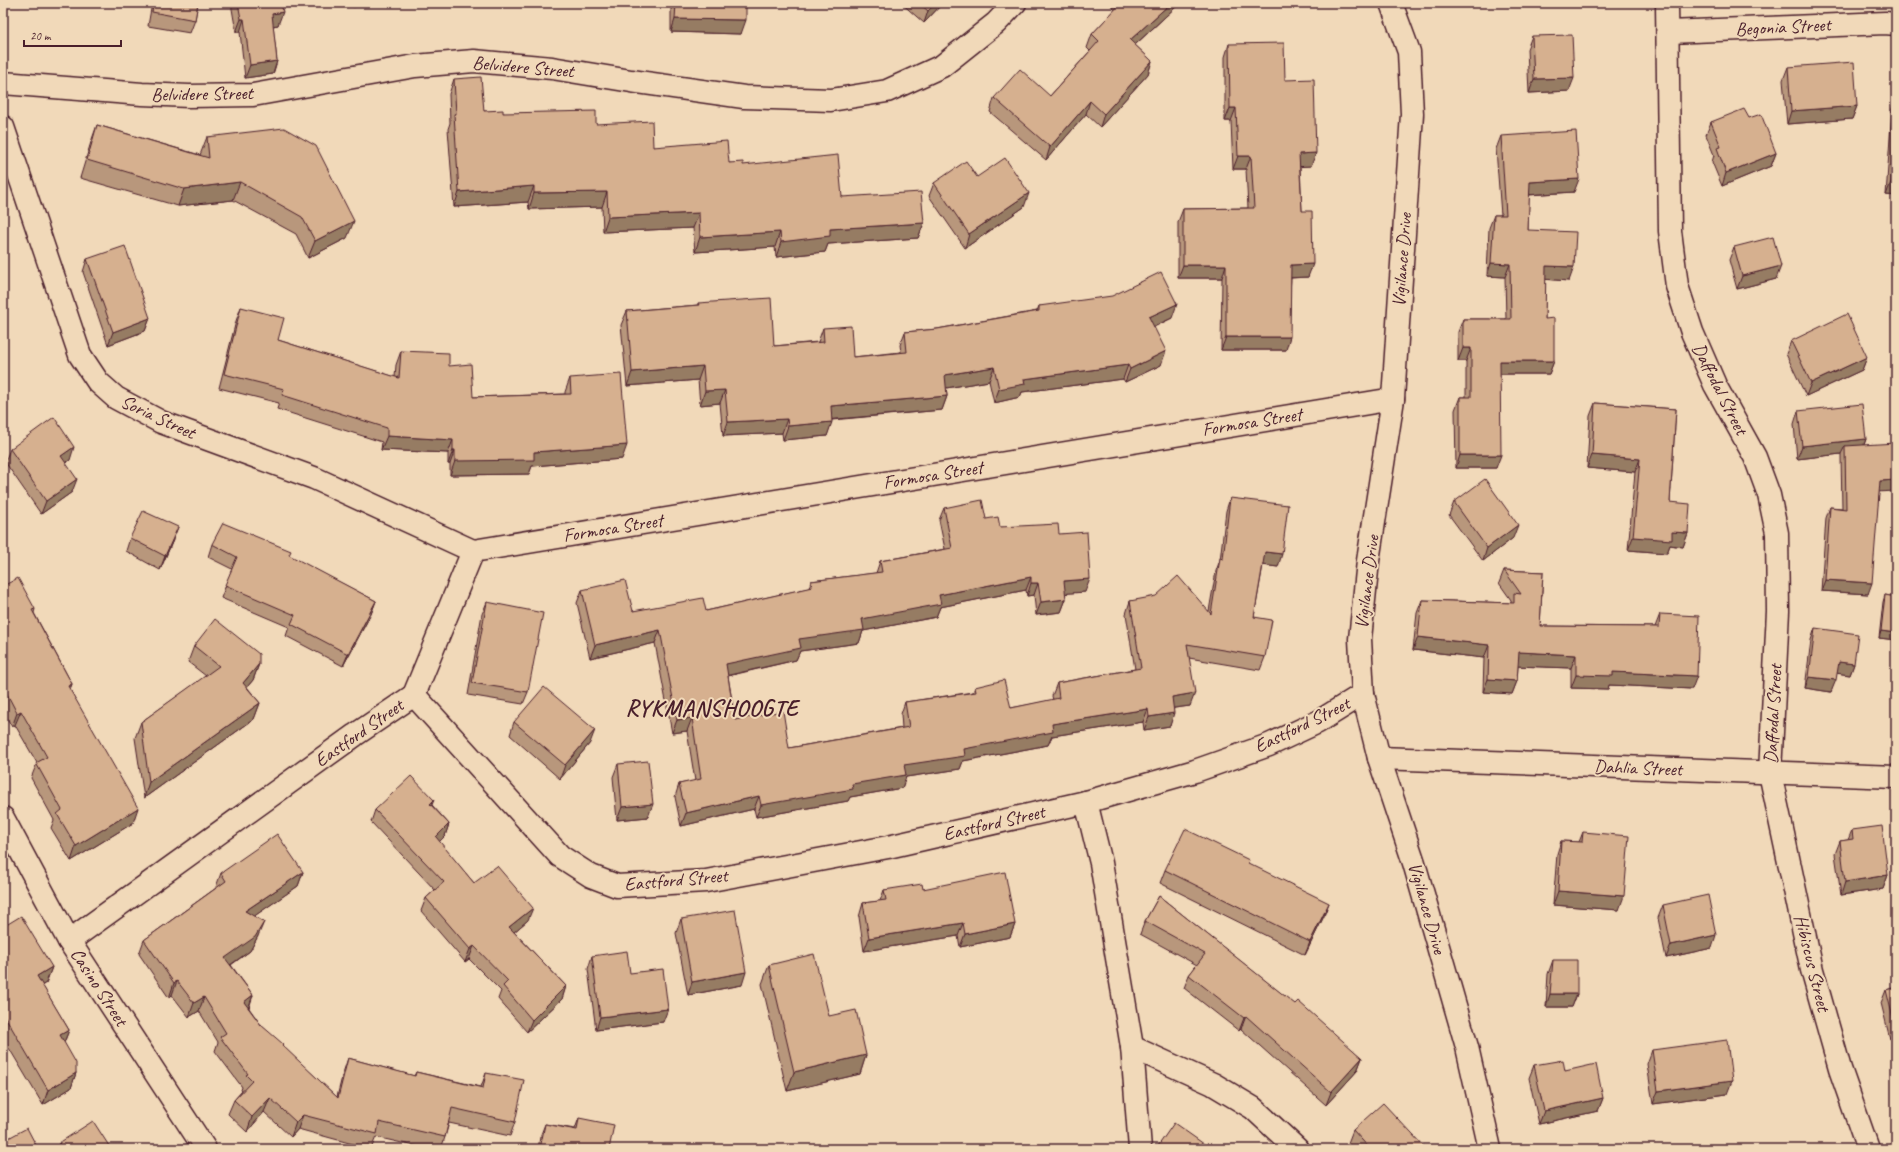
<svg xmlns="http://www.w3.org/2000/svg" width="1899" height="1152" font-family="Caveat,sans-serif">
<rect width="100%" height="100%" fill="#f1d9b9"/>
<filter id="ink" filterUnits="userSpaceOnUse"><feTurbulence type="fractalNoise" baseFrequency=".025" numOctaves="2"/><feDisplacementMap in="SourceGraphic" scale="8" xChannelSelector="R" yChannelSelector="G"/><feConvolveMatrix kernelMatrix="1 2 1 2 8 2 1 2 1" color-interpolation-filters="sRGB"/></filter>
<g filter="url(#ink)">
<g fill="none" stroke-linecap="round" stroke-linejoin="round">
<defs>
<g id="minor">
<polyline points="1391,3 1409,52 1412,114 1393,399 1368,561 1360,639 1363,694 1379,758 1414,863 1467,1047 1490,1149"/>
<polyline points="1667,3 1670,231 1677,286 1692,332 1715,385 1755,457 1769,495 1777,533 1778,611 1770,773 1812,970 1840,1069 1868,1149"/>
<polyline points="1669,32 1885,23 1896,24"/>
<polyline points="3,83 142,94 189,96 253,95 415,66 474,61 552,68 631,81 744,97 831,100 887,91 942,66 996,23 1015,3"/>
<polyline points="3,127 80,355 98,382 116,398 161,422 314,478 473,551"/>
<polyline points="473,551 1393,399"/>
<polyline points="414,695 560,856 591,876 617,886 706,881 888,847 1086,802 1195,771 1269,745 1318,722 1363,694"/>
<polyline points="414,695 473,551"/>
<polyline points="1379,758 1896,777"/>
<polyline points="1086,802 1101,863 1132,1047 1140,1149"/>
<polyline points="3,818 69,941 205,1149"/>
<polyline points="69,941 355,735 414,695"/>
<polyline points="1132,1047 1213,1084 1253,1108 1297,1149"/>
</g>
</defs>
<use href="#minor" stroke="#4a1f2b" stroke-width="25"/>
<use href="#minor" stroke="#f1d9b9" stroke-width="22"/>
</g>
<g fill="#b8977b" stroke="#4a1f2b">
<polygon points="152,3 198,3 195,20 190,33 148,26"/>
<polygon points="231,3 281,3 278,25 273,26 277,61 273,74 245,78 240,32 236,32"/>
<polygon points="669,3 746,3 741,34 671,32 671,3"/>
<polygon points="901,3 942,3 941,5 924,23"/>
<polygon points="1109,3 1180,3 1135,45 1152,61 1148,74 1100,127 1086,114 1046,160 990,112 994,98 1050,96 1090,51 1087,48 1092,34 1115,10"/>
<polygon points="1532,36 1569,91 1529,93 1527,49"/>
<polygon points="1229,44 1285,80 1311,166 1300,166 1302,211 1308,277 1291,278 1286,350 1221,350 1222,278 1178,278 1178,222 1183,209 1248,208 1246,169 1233,169 1231,121 1225,121 1225,57"/>
<polygon points="1788,67 1857,106 1852,119 1787,124 1783,80"/>
<polygon points="454,79 484,111 596,124 653,147 729,163 743,165 924,223 918,238 828,244 825,252 776,257 775,247 695,252 693,228 603,232 602,207 529,209 528,202 454,207 448,129 450,123 449,94"/>
<polygon points="1896,97 1896,196 1886,195 1892,109"/>
<polygon points="1749,118 1776,153 1771,166 1722,186 1712,162 1714,155 1706,135 1711,122"/>
<polygon points="97,125 200,155 207,137 347,238 308,258 296,234 233,200 178,206 80,178 91,142"/>
<polygon points="1501,136 1574,192 1529,195 1528,230 1569,281 1545,279 1545,319 1554,361 1549,374 1500,374 1496,468 1456,468 1455,410 1460,397 1466,397 1466,361 1458,361 1458,332 1463,319 1506,319 1505,277 1487,276 1489,228 1494,215 1501,215 1496,149"/>
<polygon points="977,177 1024,207 965,248 929,196 934,183"/>
<polygon points="1734,247 1776,279 1737,289 1729,260"/>
<polygon points="87,259 150,318 145,331 108,345 83,272"/>
<polygon points="698,303 774,346 818,342 823,328 853,357 901,352 900,345 905,332 937,329 1037,311 1039,306 1172,318 1154,327 1161,365 1125,382 1123,379 1022,392 1020,397 994,403 989,381 946,388 947,396 942,410 832,420 827,436 783,440 782,433 723,436 720,403 700,405 698,380 627,386 621,325 627,311 698,305"/>
<polygon points="241,307 278,340 395,377 396,365 401,351 449,366 473,397 565,394 565,392 570,378 622,459 532,466 529,474 450,475 450,464 448,464 448,453 381,450 382,442 277,409 279,403 219,388 236,321"/>
<polygon points="1791,341 1867,357 1862,370 1806,396 1786,354"/>
<polygon points="1595,403 1676,409 1670,502 1688,533 1683,547 1670,545 1667,553 1628,550 1635,472 1587,468 1590,416"/>
<polygon points="1798,411 1866,439 1864,445 1879,492 1868,594 1821,591 1826,518 1830,507 1842,508 1841,457 1841,454 1797,459 1794,424"/>
<polygon points="10,449 70,460 65,463 72,492 41,514 5,462"/>
<polygon points="1230,498 1278,567 1263,565 1254,617 1265,657 1260,670 1189,658 1190,706 1174,708 1170,726 1144,730 1143,722 1052,736 1048,745 963,761 960,769 906,777 902,788 850,797 848,801 756,817 754,809 681,826 675,797 679,784 695,781 687,731 672,733 655,643 590,658 577,603 582,590 633,611 706,611 809,588 811,581 876,573 880,561 945,549 939,520 944,508 986,519 1000,527 1059,534 1085,592 1065,593 1066,599 1061,612 1036,615 1034,595 1027,596 1026,590 940,607 936,617 863,631 859,643 800,651 796,660 728,676 735,720 789,748 902,728 901,714 905,702 973,692 975,687 1011,708 1053,700 1052,696 1057,683 1135,669 1126,614 1130,601 1209,611 1216,571 1220,560 1226,511"/>
<polygon points="1454,502 1513,538 1483,561 1449,515"/>
<polygon points="130,538 173,540 160,570 126,551"/>
<polygon points="212,544 289,556 376,601 371,614 343,666 286,636 289,627 221,598 232,569 208,557"/>
<polygon points="1504,570 1543,572 1540,626 1655,627 1660,614 1692,689 1609,685 1608,689 1571,688 1571,668 1518,666 1517,681 1512,694 1483,692 1484,658 1413,650 1417,613 1422,600 1511,603 1511,600 1499,583"/>
<polygon points="3,582 5,585 35,609 34,613 72,684 70,689 133,823 71,861 51,828 54,820 31,778 37,763 15,725 12,727 3,711"/>
<polygon points="1885,595 1896,597 1896,640 1879,638 1883,602"/>
<polygon points="487,602 528,692 523,704 468,695 482,614"/>
<polygon points="1815,628 1854,664 1850,675 1837,673 1831,692 1805,688 1811,640"/>
<polygon points="194,646 259,664 253,680 247,687 260,703 254,719 144,798 135,738 141,722 206,676 188,662"/>
<polygon points="514,722 590,743 560,779 510,735"/>
<polygon points="618,764 648,817 617,820 613,777"/>
<polygon points="432,805 449,824 445,836 439,842 474,883 528,920 514,932 566,986 562,999 527,1032 498,999 501,991 469,959 465,962 421,911 426,898 435,890 371,822 375,810"/>
<polygon points="1852,830 1888,875 1883,889 1841,895 1835,854 1840,841 1848,840"/>
<polygon points="1583,832 1619,910 1553,905 1557,854 1561,841 1579,842"/>
<polygon points="1248,864 1324,916 1305,955 1160,883 1165,870"/>
<polygon points="1896,866 1896,874 1894,870"/>
<polygon points="303,872 298,886 254,916 258,936 250,951 231,965 253,995 249,1008 261,1025 282,1046 337,1097 343,1073 348,1058 414,1076 416,1072 481,1087 486,1073 515,1122 510,1136 449,1123 445,1137 441,1149 428,1149 376,1137 371,1149 298,1129 291,1137 264,1112 247,1132 228,1114 234,1100 242,1091 241,1090 242,1087 215,1051 218,1042 199,1011 189,1017 172,995 169,998 139,954 144,940 216,888 216,887 221,873"/>
<polygon points="923,889 1015,924 1010,937 960,947 958,936 864,951 859,917 863,903 880,901 884,890"/>
<polygon points="1159,896 1362,1058 1357,1071 1326,1105 1241,1029 1239,1031 1184,988 1189,975 1197,965 1140,934 1145,921"/>
<polygon points="1663,905 1712,948 1666,958 1658,918"/>
<polygon points="681,919 742,985 688,995 676,933"/>
<polygon points="3,927 52,967 46,983 42,985 69,1030 64,1043 76,1073 71,1088 43,1105 3,1038"/>
<polygon points="592,956 630,973 663,1022 596,1030 588,969"/>
<polygon points="1553,960 1577,994 1572,1007 1546,1007 1548,974"/>
<polygon points="769,965 829,1016 866,1055 860,1074 787,1091 762,984"/>
<polygon points="1896,987 1896,1037 1890,1039 1881,1003 1886,990"/>
<polygon points="1652,1050 1727,1094 1653,1104 1647,1064"/>
<polygon points="1534,1065 1565,1071 1603,1098 1598,1111 1539,1124 1529,1078"/>
<polygon points="579,1118 609,1149 538,1149 540,1137 545,1124 575,1129"/>
<polygon points="1353,1130 1426,1149 1353,1149 1348,1143"/>
<polygon points="59,1143 111,1149 57,1149"/>
</g>
<g fill="#967b64" stroke="#4a1f2b">
<polygon points="355,3 376,3 353,7"/>
<polygon points="936,3 942,3 941,5 924,23 928,11"/>
<polygon points="1171,3 1180,3 1125,54 1130,40"/>
<polygon points="1511,3 1531,3 1510,5"/>
<polygon points="283,12 278,25 267,27 272,14"/>
<polygon points="241,19 244,19 240,32 236,32"/>
<polygon points="675,19 746,20 741,34 671,32"/>
<polygon points="277,61 273,74 245,78 250,65"/>
<polygon points="1152,61 1148,74 1100,127 1104,114"/>
<polygon points="1574,78 1569,91 1529,93 1534,79"/>
<polygon points="1090,101 1086,114 1046,160 1050,147"/>
<polygon points="1857,106 1852,119 1787,124 1791,111"/>
<polygon points="1230,108 1236,108 1231,121 1225,121"/>
<polygon points="1316,153 1311,166 1294,167 1299,154"/>
<polygon points="1776,153 1771,166 1722,186 1726,173"/>
<polygon points="1238,156 1251,156 1246,169 1233,169"/>
<polygon points="1579,179 1574,192 1525,195 1530,182"/>
<polygon points="240,182 233,200 178,206 184,189"/>
<polygon points="1891,182 1896,182 1896,196 1886,195"/>
<polygon points="534,186 528,202 454,207 459,192"/>
<polygon points="607,192 602,207 529,209 534,193"/>
<polygon points="1029,193 1024,207 965,248 969,234"/>
<polygon points="699,213 693,228 603,232 608,217"/>
<polygon points="354,221 347,238 308,258 315,241"/>
<polygon points="924,223 918,238 828,244 825,252 776,257 781,242 830,229"/>
<polygon points="780,232 775,247 695,252 700,237"/>
<polygon points="1491,263 1510,264 1505,277 1487,276"/>
<polygon points="1313,264 1308,277 1286,278 1291,265"/>
<polygon points="1183,265 1226,265 1222,278 1178,278"/>
<polygon points="1546,266 1574,267 1569,281 1541,279"/>
<polygon points="1781,266 1776,279 1737,289 1742,276"/>
<polygon points="1177,304 1172,318 1144,331 1149,317"/>
<polygon points="150,318 145,331 108,345 113,332"/>
<polygon points="1226,337 1290,337 1286,350 1221,350"/>
<polygon points="1463,348 1471,348 1466,361 1458,361"/>
<polygon points="1166,351 1161,365 1125,382 1130,369"/>
<polygon points="1867,357 1862,370 1806,396 1811,383"/>
<polygon points="1500,361 1554,361 1549,374 1495,374"/>
<polygon points="1128,365 1123,379 1022,392 1020,397 994,403 999,389 1024,379"/>
<polygon points="703,366 698,380 627,386 632,372"/>
<polygon points="994,367 989,381 940,389 945,375"/>
<polygon points="725,390 720,403 700,405 705,391"/>
<polygon points="947,396 942,410 826,420 831,406"/>
<polygon points="787,419 782,433 723,436 728,422"/>
<polygon points="832,422 827,436 783,440 788,426"/>
<polygon points="387,436 453,440 448,453 381,450"/>
<polygon points="1866,439 1861,452 1845,446 1841,454 1797,459 1802,446"/>
<polygon points="627,445 622,459 532,466 529,474 450,475 455,461 534,452"/>
<polygon points="74,447 70,460 56,469 61,456"/>
<polygon points="453,450 455,450 450,464 448,464"/>
<polygon points="1460,455 1501,455 1496,468 1456,468"/>
<polygon points="1592,455 1640,459 1635,472 1587,468"/>
<polygon points="77,479 72,492 41,514 46,501"/>
<polygon points="1896,480 1896,491 1876,492 1880,481"/>
<polygon points="1518,525 1513,538 1483,561 1487,548"/>
<polygon points="178,527 173,540 160,570 165,556"/>
<polygon points="1672,532 1688,533 1683,547 1670,545 1667,553 1628,550 1633,537"/>
<polygon points="1265,552 1282,554 1278,567 1261,565"/>
<polygon points="1031,577 1026,590 940,607 936,617 863,631 859,643 800,651 796,660 721,677 726,664 799,639 939,595"/>
<polygon points="1090,579 1085,592 1059,594 1064,581"/>
<polygon points="1825,580 1872,583 1868,594 1821,591"/>
<polygon points="1031,583 1038,583 1034,595 1027,596"/>
<polygon points="1066,599 1061,612 1036,615 1041,602"/>
<polygon points="376,601 371,614 343,666 348,654"/>
<polygon points="660,630 655,643 590,658 595,645"/>
<polygon points="1881,631 1896,633 1896,640 1879,638"/>
<polygon points="1418,637 1489,645 1484,658 1413,650"/>
<polygon points="1519,652 1576,655 1571,668 1514,666"/>
<polygon points="1839,662 1854,664 1850,675 1835,673"/>
<polygon points="259,664 253,680 237,699 243,683"/>
<polygon points="1613,672 1697,676 1692,689 1609,685 1608,689 1571,688 1576,675"/>
<polygon points="1809,677 1836,680 1831,692 1805,688"/>
<polygon points="1488,679 1517,681 1512,694 1483,692"/>
<polygon points="72,684 66,699 68,686"/>
<polygon points="1195,693 1190,706 1167,709 1172,697"/>
<polygon points="260,703 254,719 144,798 149,782"/>
<polygon points="1148,709 1143,722 1052,736 1048,745 963,761 960,769 906,777 902,788 850,797 848,801 756,817 761,805 852,784 904,765 964,749 1052,724"/>
<polygon points="21,711 15,725 12,727 17,713"/>
<polygon points="1174,713 1170,726 1144,730 1149,717"/>
<polygon points="692,718 687,731 672,733 677,720"/>
<polygon points="595,730 590,743 560,779 565,765"/>
<polygon points="759,796 754,809 681,826 686,813"/>
<polygon points="434,800 429,812 430,804"/>
<polygon points="653,804 648,817 617,820 622,807"/>
<polygon points="138,808 133,823 71,861 76,846"/>
<polygon points="449,824 445,836 431,850 436,837"/>
<polygon points="303,872 298,886 240,926 245,911"/>
<polygon points="1888,875 1883,889 1841,895 1845,882"/>
<polygon points="1558,891 1624,896 1619,910 1553,905"/>
<polygon points="1329,903 1324,916 1305,955 1310,942"/>
<polygon points="533,908 528,920 505,940 509,927"/>
<polygon points="264,922 258,936 250,951 220,972 225,958"/>
<polygon points="963,923 958,936 864,951 869,938"/>
<polygon points="1015,924 1010,937 960,947 965,934"/>
<polygon points="1716,935 1712,948 1666,958 1671,945"/>
<polygon points="474,946 469,959 465,962 470,949"/>
<polygon points="52,967 46,983 32,991 37,976"/>
<polygon points="746,972 742,985 688,995 692,982"/>
<polygon points="177,981 172,995 169,998 174,983"/>
<polygon points="566,986 562,999 527,1032 532,1020"/>
<polygon points="1550,994 1577,994 1572,1007 1546,1007"/>
<polygon points="253,995 248,1009 244,1002"/>
<polygon points="204,997 199,1011 189,1017 194,1003"/>
<polygon points="668,1009 663,1022 596,1030 600,1017"/>
<polygon points="1246,1016 1241,1029 1239,1031 1244,1018"/>
<polygon points="1896,1025 1896,1037 1890,1039 1895,1026"/>
<polygon points="69,1030 63,1045 60,1035"/>
<polygon points="866,1055 860,1074 787,1091 794,1072"/>
<polygon points="1362,1058 1357,1071 1326,1105 1331,1092"/>
<polygon points="76,1073 71,1088 43,1105 48,1090"/>
<polygon points="1732,1081 1727,1094 1653,1104 1658,1091"/>
<polygon points="270,1098 264,1112 247,1132 252,1117"/>
<polygon points="1603,1098 1598,1111 1539,1124 1544,1111"/>
<polygon points="303,1115 298,1129 291,1137 296,1122"/>
</g>
<g fill="#d6b08f" stroke="#4a1f2b">
<polygon points="154,3 198,3 195,20 152,12"/>
<polygon points="238,3 281,3 283,12 272,14 277,61 250,65 244,19 241,19"/>
<polygon points="676,3 746,3 746,20 675,19"/>
<polygon points="919,3 936,3 928,11"/>
<polygon points="1121,3 1171,3 1130,40 1152,61 1104,114 1090,101 1050,147 994,98 1020,69 1050,96 1099,41 1092,34"/>
<polygon points="1572,35 1574,78 1534,79 1532,36"/>
<polygon points="1284,43 1285,80 1314,79 1316,153 1299,154 1302,211 1312,211 1313,264 1291,265 1290,337 1226,337 1226,265 1183,265 1183,209 1254,208 1251,156 1238,156 1236,108 1230,108 1229,44"/>
<polygon points="1854,62 1857,106 1791,111 1788,67"/>
<polygon points="481,77 484,111 503,110 503,113 596,111 596,124 652,121 653,147 727,141 729,163 743,162 743,165 838,155 842,197 921,192 924,223 830,229 830,236 781,242 780,232 700,237 699,213 608,217 607,192 534,193 534,186 459,192 454,114 456,114 454,79"/>
<polygon points="1896,103 1896,182 1891,182"/>
<polygon points="1744,109 1749,118 1761,114 1776,153 1726,173 1717,148 1721,147 1711,122"/>
<polygon points="97,125 209,158 207,137 284,128 316,146 354,221 315,241 302,217 240,182 184,189 87,160"/>
<polygon points="1576,131 1579,179 1530,182 1528,230 1576,232 1574,267 1546,266 1545,319 1554,318 1554,361 1500,361 1501,455 1460,455 1460,397 1471,397 1471,348 1463,348 1463,319 1511,319 1510,264 1491,263 1494,215 1506,215 1501,136"/>
<polygon points="1005,158 1029,193 969,234 934,183 966,161 977,177"/>
<polygon points="1773,237 1781,266 1742,276 1734,247"/>
<polygon points="125,246 150,318 113,332 87,259"/>
<polygon points="1161,272 1177,304 1149,317 1166,351 1130,369 1128,365 1024,379 1025,384 999,389 994,367 945,375 947,396 831,406 832,422 788,426 787,419 728,422 725,390 705,391 703,366 632,372 627,311 699,305 698,303 771,298 774,346 824,342 823,328 851,326 853,357 907,352 905,332 937,329 1039,311 1039,306 1112,296"/>
<polygon points="241,307 284,318 278,340 399,378 401,351 449,353 449,366 471,364 473,397 571,394 570,378 621,374 627,445 534,452 534,460 455,461 455,450 453,450 453,440 387,436 387,428 282,395 284,389 224,374"/>
<polygon points="1847,314 1867,357 1811,383 1791,341"/>
<polygon points="1595,403 1676,409 1670,502 1690,504 1688,533 1672,532 1672,540 1633,537 1640,459 1592,455"/>
<polygon points="1862,404 1866,439 1802,446 1798,411"/>
<polygon points="54,417 74,447 61,456 77,479 46,501 10,449"/>
<polygon points="1896,443 1896,480 1880,481 1872,583 1825,580 1830,507 1846,509 1845,446"/>
<polygon points="1485,479 1518,525 1487,548 1454,502"/>
<polygon points="1230,498 1288,505 1282,554 1265,552 1254,617 1272,620 1265,657 1187,644 1195,693 1172,697 1174,713 1149,717 1148,709 1052,724 1053,732 964,749 965,756 904,765 906,775 852,784 853,789 761,805 759,796 686,813 679,784 701,779 692,718 677,720 660,630 595,645 582,590 625,580 633,611 703,598 706,611 812,587 811,581 882,572 880,561 952,548 944,508 982,500 986,519 998,517 1000,527 1058,524 1059,534 1087,532 1090,579 1064,581 1066,599 1041,602 1038,583 1031,583 1031,577 939,595 941,604 862,619 864,630 799,639 801,648 726,664 735,720 783,711 789,748 909,727 905,702 976,692 975,687 1004,680 1011,708 1059,698 1057,683 1141,668 1130,601 1156,596 1178,576 1211,614 1220,558 1223,559"/>
<polygon points="143,511 178,527 165,556 130,538"/>
<polygon points="223,523 291,551 289,555 376,601 348,654 291,624 295,615 225,585 237,557 212,544"/>
<polygon points="1504,570 1543,572 1540,626 1659,627 1660,614 1699,616 1697,676 1613,672 1613,676 1576,675 1576,655 1519,652 1517,681 1488,679 1489,645 1418,637 1422,600 1514,603 1514,593 1521,594"/>
<polygon points="18,578 35,609 32,610 72,684 68,686 138,808 76,846 57,814 62,810 36,763 47,757 21,711 17,713 3,686 3,582 5,585"/>
<polygon points="1885,595 1896,597 1896,633 1881,631"/>
<polygon points="487,602 543,613 528,692 472,683"/>
<polygon points="215,619 259,654 259,664 243,683 260,703 149,782 141,722 219,666 194,646"/>
<polygon points="1815,628 1858,634 1854,664 1839,662 1836,680 1809,677"/>
<polygon points="544,687 595,730 565,765 514,722"/>
<polygon points="648,761 653,804 622,807 618,764"/>
<polygon points="411,776 434,800 430,804 449,824 436,837 474,883 497,866 533,908 509,927 566,986 532,1020 503,986 508,981 474,946 470,949 426,898 444,882 375,810"/>
<polygon points="1882,826 1888,875 1845,882 1840,841 1853,839 1852,830"/>
<polygon points="1185,829 1249,860 1248,863 1329,903 1310,942 1165,870"/>
<polygon points="1583,832 1629,836 1624,896 1558,891 1561,841 1582,842"/>
<polygon points="277,834 303,872 245,911 264,922 255,937 225,958 253,995 244,1002 261,1025 283,1044 282,1045 338,1098 348,1058 415,1076 416,1072 483,1088 486,1073 524,1080 515,1122 452,1108 445,1137 379,1122 377,1134 303,1115 296,1122 270,1098 252,1117 234,1100 252,1081 246,1075 248,1074 220,1037 226,1033 204,997 194,1003 177,981 174,983 144,940 226,881 221,873"/>
<polygon points="1005,872 1015,924 965,934 963,923 869,938 863,903 886,900 884,890 922,884 923,889"/>
<polygon points="1708,895 1716,935 1671,945 1663,905"/>
<polygon points="1159,896 1295,1004 1298,1001 1362,1058 1331,1092 1246,1016 1244,1018 1189,975 1205,954 1145,921"/>
<polygon points="735,910 746,972 692,982 681,919"/>
<polygon points="21,916 52,967 37,976 69,1030 60,1035 76,1063 76,1073 48,1090 3,1013 3,927"/>
<polygon points="627,951 630,973 663,969 668,1009 600,1017 592,956"/>
<polygon points="814,954 829,1016 856,1010 866,1055 794,1072 769,965"/>
<polygon points="1553,960 1577,960 1577,994 1550,994"/>
<polygon points="1896,987 1896,1025 1895,1026 1886,990"/>
<polygon points="1727,1040 1732,1081 1658,1091 1652,1050"/>
<polygon points="1563,1060 1565,1071 1596,1064 1603,1098 1544,1111 1534,1065"/>
<polygon points="1383,1103 1426,1149 1370,1149 1353,1130"/>
<polygon points="579,1118 614,1125 609,1149 540,1149 545,1124 577,1130"/>
<polygon points="93,1121 111,1149 63,1149 59,1143"/>
<polygon points="1174,1123 1211,1149 1156,1149"/>
<polygon points="27,1128 38,1149 3,1149 3,1141"/>
<polygon points="190,1143 193,1149 175,1149"/>
</g>
</g>
<g text-anchor="middle" dominant-baseline="central" stroke-width="4" stroke-linejoin="round" paint-order="stroke">
<g font-size="19" fill="#4a1f2b" stroke="#f1d9b9">
<text transform="translate(1783 27) rotate(-3)">Begonia Street</text>
<text transform="translate(523 67) rotate(5)">Belvidere Street</text>
<text transform="translate(202 94) rotate(-1)">Belvidere Street</text>
<text transform="translate(1402 260) rotate(-86)">Vigilance Drive</text>
<text transform="translate(1720 389) rotate(63)">Daffodal Street</text>
<text transform="translate(158 417) rotate(25)">Soria Street</text>
<text transform="translate(1252 422) rotate(-9)">Formosa Street</text>
<text transform="translate(933 475) rotate(-9)">Formosa Street</text>
<text transform="translate(613 528) rotate(-9)">Formosa Street</text>
<text transform="translate(1367 582) rotate(-83)">Vigilance Drive</text>
<text transform="translate(1773 714) rotate(-87)">Daffodal Street</text>
<text transform="translate(1302 725) rotate(-26)">Eastford Street</text>
<text transform="translate(359 733) rotate(-35)">Eastford Street</text>
<text transform="translate(1638 768) rotate(2)">Dahlia Street</text>
<text transform="translate(994 823) rotate(-13)">Eastford Street</text>
<text transform="translate(676 880) rotate(-5)">Eastford Street</text>
<text transform="translate(1427 908) rotate(74)">Vigilance Drive</text>
<text transform="translate(1812 963) rotate(76)">Hibiscus Street</text>
<text transform="translate(99 987) rotate(57)">Casino Street</text>
</g>
<g font-size="23" font-weight="bold" letter-spacing="1" fill="#4a1f2b" stroke="#f1d9b9">
<text x="712" y="708">RYKMANSHOOGTE</text>
</g>
</g>
<rect width="1899" height="1152" fill="none" stroke="#f1d9b9" stroke-width="16"/>
<rect x="8" y="8" width="1883" height="1136" fill="none" stroke="#4a1f2b" stroke-width="1.5" filter="url(#ink)"/>
<path d="M24 40v6h97v-6" fill="none" stroke="#4a1f2b" stroke-width="2"/>
<text x="30" y="40" font-size="12" fill="#4a1f2b" stroke="#f1d9b9" stroke-width="3" paint-order="stroke">20 m</text>
</svg>
